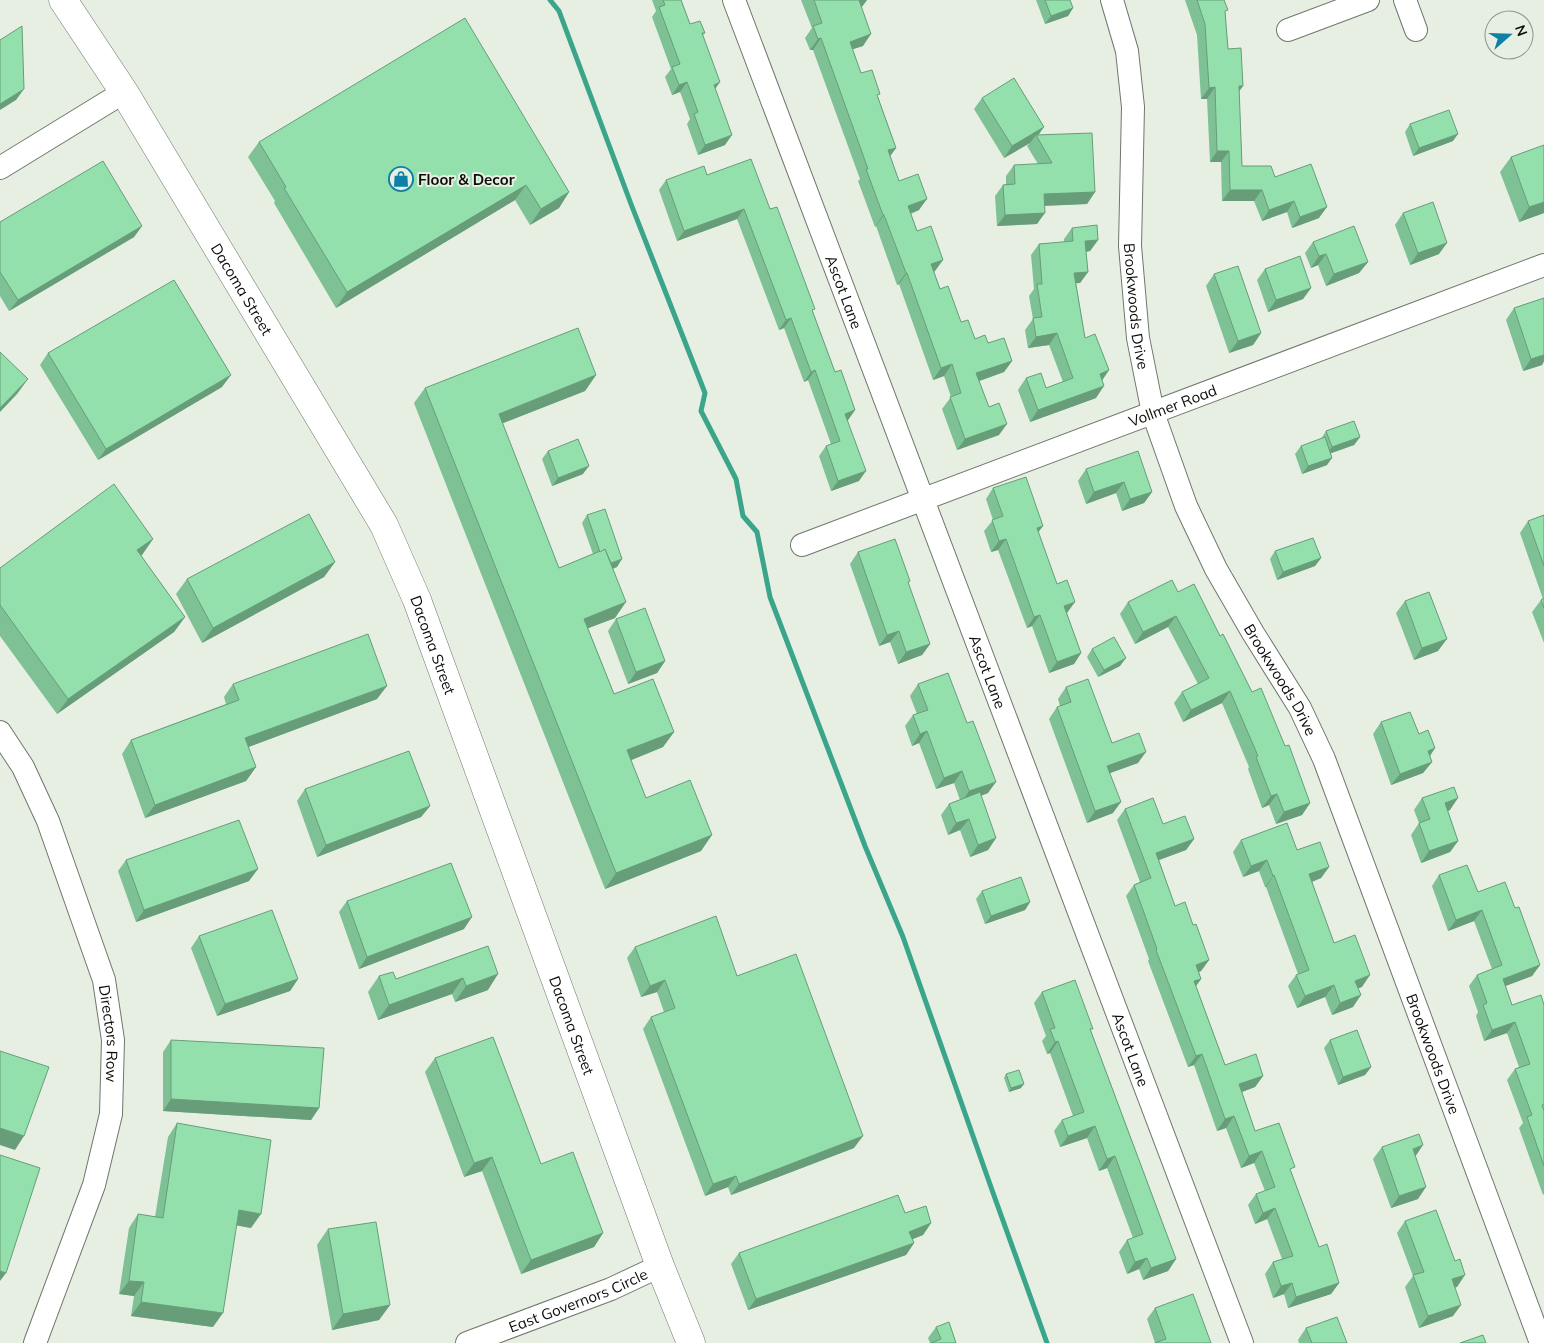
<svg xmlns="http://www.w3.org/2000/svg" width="1544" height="1343" font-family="Mulish,sans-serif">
<rect width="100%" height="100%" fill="#e7efe3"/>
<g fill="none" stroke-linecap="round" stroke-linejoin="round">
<polyline stroke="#3ba58b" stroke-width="5" points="550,0 559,11 631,204 705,393 701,411 736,479 743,516 757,532 770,597 865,846 903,937 992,1190 1047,1343"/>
<defs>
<g id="minor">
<path id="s1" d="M734,0L1242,1343"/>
<path id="s2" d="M1112,0L1127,51L1133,107L1130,246L1138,338L1153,413L1186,506L1216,569L1253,633L1300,708L1324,759L1541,1343"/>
<polyline points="1405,0 1416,30"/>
<polyline points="1288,30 1368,0"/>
<polyline points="0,168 124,92"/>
<path id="s3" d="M802,545L1544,265"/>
<path id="s4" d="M0,732L23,767L48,821L104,980L113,1040L111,1114L94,1185L35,1343"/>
<path id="s5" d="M467,1343L611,1289L660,1266"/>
</g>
<g id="major">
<path id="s6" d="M63,0L124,92L384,525L417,600L660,1266L691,1343"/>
</g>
</defs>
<use href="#minor" stroke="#6f776c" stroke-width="24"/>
<use href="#major" stroke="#6f776c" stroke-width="29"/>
<use href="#minor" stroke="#fff" stroke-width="22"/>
<use href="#major" stroke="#fff" stroke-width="28"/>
</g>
<g fill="#7ec195">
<polygon points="652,0 681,0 690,24 705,33 703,35 715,89 725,145 698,155 687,124 690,119 680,92 672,95 665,77 671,69 652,17 656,11"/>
<polygon points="801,0 867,0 861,8 863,46 852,49 861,73 878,97 896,148 890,156 899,181 919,210 911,214 917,231 935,271 934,272 940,289 961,322 975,339 988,343 1012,361 1004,372 979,381 999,435 957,450 942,409 951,397 944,376 933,380 899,284 897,285 876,226 875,227 858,181 860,179 813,50 810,50 805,38 812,28"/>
<polygon points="1036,0 1070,0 1073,8 1068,16 1045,24"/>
<polygon points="1185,0 1224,0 1228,49 1243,86 1239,91 1242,166 1275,177 1319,218 1292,228 1287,212 1262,221 1254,201 1222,201 1221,162 1210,162 1207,99 1201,99 1197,35"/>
<polygon points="982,98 1039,135 1095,192 1087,204 1045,206 1037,224 997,226 995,196 1003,185 1006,184 1006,176 1014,165 1038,164 1027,146 1030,143 1004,158 974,109"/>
<polygon points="1410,124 1453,141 1413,156 1405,132"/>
<polygon points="259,142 569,192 559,208 530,225 515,200 336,308 274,203 275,201 248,157"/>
<polygon points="1511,157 1544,213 1519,222 1500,172"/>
<polygon points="707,175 770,209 813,312 835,372 855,410 848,420 847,420 859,481 831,491 819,456 826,446 831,444 808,380 804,382 784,328 779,330 737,219 677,241 659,190 666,180"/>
<polygon points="1403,213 1439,254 1410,265 1395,225"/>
<polygon points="0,222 142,226 134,237 9,311 0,296"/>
<polygon points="1072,228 1098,240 1090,251 1086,252 1088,272 1080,283 1076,283 1085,338 1109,370 1102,380 1096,398 1030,422 1018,390 1026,378 1046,388 1063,382 1049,345 1028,348 1025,330 1033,319 1029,296 1034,289 1031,255 1039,244 1064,242 1064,239"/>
<polygon points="1313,242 1368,262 1359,273 1326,286 1318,265 1311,268 1305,253"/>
<polygon points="1265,269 1311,288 1303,299 1268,312 1257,280"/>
<polygon points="1214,274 1261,333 1253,345 1229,353 1206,286"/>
<polygon points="1544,298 1544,361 1542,365 1523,371 1506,320 1514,308"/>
<polygon points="48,353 222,387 98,460 40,365"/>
<polygon points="596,375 585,391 502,423 559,568 593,554 582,523 587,515 617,567 613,569 615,618 588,628 614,694 674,732 663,747 631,760 646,798 701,851 605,889 414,403 425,388"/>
<polygon points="1326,431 1360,437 1354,445 1331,453 1327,465 1302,474 1295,454 1301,446 1321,439"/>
<polygon points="548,451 583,474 552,486 542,459"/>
<polygon points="1086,469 1152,492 1144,503 1122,511 1116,493 1086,504 1078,481"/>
<polygon points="993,488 1038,533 1081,653 1074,664 1049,673 1032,626 1027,628 998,550 991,552 984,531 993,520 986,499"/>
<polygon points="1544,515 1544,643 1532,612 1541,600 1543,599 1520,533 1528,521"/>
<polygon points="153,539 141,556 185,617 174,632 57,714 0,636 0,568"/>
<polygon points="1275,551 1321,558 1315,566 1277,580 1270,559"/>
<polygon points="858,552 910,581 908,583 930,644 922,655 898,664 890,642 879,646 850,564"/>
<polygon points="335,562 324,577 202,643 176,594 187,579"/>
<polygon points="1178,592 1220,636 1252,692 1310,803 1302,815 1276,824 1269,805 1262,808 1248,769 1249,767 1222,703 1183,722 1174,703 1182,692 1198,684 1168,627 1135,644 1120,614 1128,602"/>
<polygon points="1405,601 1438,651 1414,660 1396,613"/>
<polygon points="616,619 665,661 657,673 628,684 608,631"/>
<polygon points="1092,649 1120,666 1098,677 1087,657"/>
<polygon points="233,684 377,699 248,747 256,767 246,781 145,818 122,754 131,740 226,704 224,697"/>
<polygon points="918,684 988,793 981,796 996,838 988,850 970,857 960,830 948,835 941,815 949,804 960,800 954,783 936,789 919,743 912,746 905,726 913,715 917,714 910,696"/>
<polygon points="1066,687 1112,743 1138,763 1110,773 1113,813 1087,823 1049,719 1057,707 1060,706 1058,699"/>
<polygon points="1381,722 1419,734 1435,748 1430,756 1432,762 1423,773 1391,785 1373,734"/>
<polygon points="305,789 430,806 421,817 317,857 297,801"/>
<polygon points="1422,798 1450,810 1448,811 1458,841 1450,852 1421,863 1411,835 1419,823 1414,810"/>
<polygon points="1125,809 1163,824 1194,839 1186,850 1159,860 1175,906 1193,925 1209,960 1201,971 1199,972 1201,979 1196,986 1225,1065 1263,1076 1255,1087 1242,1092 1255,1131 1291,1172 1319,1247 1339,1283 1331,1294 1288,1308 1284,1294 1273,1298 1265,1274 1273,1262 1282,1259 1267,1219 1255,1224 1248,1205 1256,1194 1265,1191 1254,1163 1241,1168 1226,1128 1217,1131 1194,1065 1188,1067 1148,961 1149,959 1126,896 1134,885 1140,882 1117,820"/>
<polygon points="1241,840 1297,850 1329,867 1321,878 1312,882 1334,943 1362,987 1358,988 1353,1007 1332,1015 1325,997 1297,1008 1288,986 1296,975 1298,974 1266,887 1265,887 1259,871 1243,877 1233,852"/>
<polygon points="126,860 249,881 136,922 118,871"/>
<polygon points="1439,875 1515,908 1540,965 1532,976 1505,986 1512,1005 1544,1005 1544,1194 1543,1195 1519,1128 1523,1123 1507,1080 1515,1069 1519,1067 1507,1033 1484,1041 1476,1016 1478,1012 1469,986 1477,975 1492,969 1474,921 1448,931 1432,886"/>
<polygon points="982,891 1030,902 1025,910 985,924 976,899"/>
<polygon points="347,901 464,929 359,969 339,912"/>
<polygon points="199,936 298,979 290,991 217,1016 191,948"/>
<polygon points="488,946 488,990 455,1002 452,994 378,1020 368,992 379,976 396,979"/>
<polygon points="635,947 737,976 854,1148 731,1195 728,1187 705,1196 643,1029 651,1017 664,1012 657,992 641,997 627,958"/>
<polygon points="1042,992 1091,1031 1176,1259 1168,1271 1143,1280 1139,1269 1127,1274 1119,1252 1127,1240 1133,1238 1107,1168 1099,1171 1087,1138 1060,1147 1054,1131 1062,1120 1073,1116 1050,1053 1047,1054 1042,1041 1046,1036 1034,1003"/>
<polygon points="171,1040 319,1108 311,1120 163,1111 163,1052"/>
<polygon points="1330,1040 1371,1067 1365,1075 1338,1085 1324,1048"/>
<polygon points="435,1058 541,1164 603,1233 594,1247 521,1274 482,1171 464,1177 425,1072"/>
<polygon points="1006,1074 1021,1088 1009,1092 1004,1078"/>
<polygon points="177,1123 251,1228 236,1225 213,1327 131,1316 134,1296 119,1294 129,1228 138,1214 155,1217 168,1137"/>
<polygon points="1382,1147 1415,1157 1418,1199 1391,1208 1373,1159"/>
<polygon points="905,1213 931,1223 923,1235 912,1239 914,1243 906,1255 748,1310 731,1264 739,1253"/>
<polygon points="1405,1221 1457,1287 1455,1287 1453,1316 1419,1328 1405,1287 1413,1276 1397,1233"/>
<polygon points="328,1229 390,1305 379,1320 332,1330 317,1245"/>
<polygon points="1155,1308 1211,1343 1155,1343 1147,1319"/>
<polygon points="936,1327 956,1343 930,1343 928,1338"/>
<polygon points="1306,1328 1347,1343 1299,1343 1298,1340"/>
</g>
<g fill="#679d79">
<polygon points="858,0 867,0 861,8"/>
<polygon points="1073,8 1068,16 1045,24 1051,16"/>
<polygon points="871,34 863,46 841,53 850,42"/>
<polygon points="821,38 813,50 810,50 818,39"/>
<polygon points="687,82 680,92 672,95 679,85"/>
<polygon points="720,82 713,92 714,85"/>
<polygon points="1239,86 1243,86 1235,97"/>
<polygon points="1215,87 1207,99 1201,99 1209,88"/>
<polygon points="24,89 16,100 0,110 0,104"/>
<polygon points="1044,127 1037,137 1036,135 1030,143 1004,158 1012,146"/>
<polygon points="1458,134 1453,141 1413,156 1419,148"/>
<polygon points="732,135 725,145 698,155 705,145"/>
<polygon points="896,148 888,159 888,150"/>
<polygon points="1217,151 1229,151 1221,162 1210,162"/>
<polygon points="526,185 515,200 336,308 347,292"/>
<polygon points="1230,190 1262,190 1254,201 1222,201"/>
<polygon points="569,192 559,208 530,225 541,209"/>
<polygon points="1095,192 1087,204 1036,206 1044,194"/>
<polygon points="927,199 919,210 900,217 908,206"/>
<polygon points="1294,201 1287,212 1262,221 1269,210"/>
<polygon points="1544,202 1544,213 1519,222 1529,207"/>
<polygon points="1327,207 1319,218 1292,228 1300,217"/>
<polygon points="744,209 737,219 677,241 684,231"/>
<polygon points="1045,213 1037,224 997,226 1005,215"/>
<polygon points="883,215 884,215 876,226 875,227"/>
<polygon points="142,226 134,237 9,311 18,300"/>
<polygon points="1098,240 1090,251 1077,253 1085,241"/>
<polygon points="1447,243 1439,254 1410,265 1418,253"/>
<polygon points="1326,254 1318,265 1311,268 1319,256"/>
<polygon points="943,260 935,271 923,276 931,264"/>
<polygon points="1368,262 1359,273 1326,286 1334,274"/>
<polygon points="1088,272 1080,283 1066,284 1074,273"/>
<polygon points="906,273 907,273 899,284 897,285"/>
<polygon points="1311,288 1303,299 1268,312 1276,300"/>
<polygon points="791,318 784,328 779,330 786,320"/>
<polygon points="1057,333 1049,345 1028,348 1036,337"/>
<polygon points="1261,333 1253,345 1229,353 1238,341"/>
<polygon points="1544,353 1544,361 1542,365 1523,371 1531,359"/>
<polygon points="1012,361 1004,372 968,385 976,373"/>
<polygon points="952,364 944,376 933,380 941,368"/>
<polygon points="815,370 808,380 804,382 811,372"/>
<polygon points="1109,370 1101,382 1100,374"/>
<polygon points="231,375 222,387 98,460 106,449"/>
<polygon points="596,375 585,391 488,429 499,414"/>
<polygon points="28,379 17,394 0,412 0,408"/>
<polygon points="1104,386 1096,398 1030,422 1038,410"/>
<polygon points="855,410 848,420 838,424 845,414"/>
<polygon points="1007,424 999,435 957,450 965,439"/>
<polygon points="1360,437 1354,445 1326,455 1332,447"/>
<polygon points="1332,458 1327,465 1302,474 1308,466"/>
<polygon points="589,466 583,474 552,486 558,478"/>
<polygon points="866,471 859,481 831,491 838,481"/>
<polygon points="1124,482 1116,493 1086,504 1094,492"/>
<polygon points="1152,492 1144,503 1122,511 1130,499"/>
<polygon points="1043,526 1035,537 1037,528"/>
<polygon points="153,539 142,555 126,566 137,550"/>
<polygon points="1006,539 998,550 991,552 999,541"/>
<polygon points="1321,558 1315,566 1277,580 1283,572"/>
<polygon points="622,559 617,567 599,573 605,566"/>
<polygon points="335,562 324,577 202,643 213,628"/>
<polygon points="626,602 615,618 573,634 584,619"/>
<polygon points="1075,602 1067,613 1057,617 1064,606"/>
<polygon points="1040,615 1032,626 1027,628 1034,617"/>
<polygon points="1176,616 1168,627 1135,644 1143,632"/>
<polygon points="185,617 174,632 57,714 68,699"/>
<polygon points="899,631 890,642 879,646 887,635"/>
<polygon points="1447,639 1438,651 1414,660 1422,648"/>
<polygon points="930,644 922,655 898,664 906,652"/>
<polygon points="1081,653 1074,664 1049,673 1057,662"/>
<polygon points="1126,658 1120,666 1098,677 1104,670"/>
<polygon points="665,661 657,673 628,684 636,672"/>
<polygon points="387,686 377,699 235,752 245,738"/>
<polygon points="1230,691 1222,703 1183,722 1191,710"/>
<polygon points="927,731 919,743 912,746 920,734"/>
<polygon points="674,732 663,747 617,766 627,750"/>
<polygon points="1435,748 1427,760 1428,751"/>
<polygon points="1146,752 1138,763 1099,777 1107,766"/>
<polygon points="1432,762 1423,773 1391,785 1400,774"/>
<polygon points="256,767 246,781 145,818 155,805"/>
<polygon points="962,771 954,783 936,789 944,778"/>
<polygon points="996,782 988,793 961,803 969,791"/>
<polygon points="1277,794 1269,805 1262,808 1271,796"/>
<polygon points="1458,798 1450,810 1437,815 1445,803"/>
<polygon points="1121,802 1113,813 1087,823 1095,811"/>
<polygon points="1310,803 1302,815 1276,824 1284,812"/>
<polygon points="430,806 421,817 317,857 326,845"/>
<polygon points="969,819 960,830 948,835 956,823"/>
<polygon points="712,835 701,851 605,889 616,873"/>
<polygon points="996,838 988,850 970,857 978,845"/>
<polygon points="1194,839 1186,850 1148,864 1156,853"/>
<polygon points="1458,841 1450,852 1421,863 1429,851"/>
<polygon points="1267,860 1259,871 1243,877 1251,866"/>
<polygon points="1329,867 1321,878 1301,886 1309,874"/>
<polygon points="258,869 249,881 136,922 144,910"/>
<polygon points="1274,875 1266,887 1265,887 1273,876"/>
<polygon points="1030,902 1025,910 985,924 991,916"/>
<polygon points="1482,910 1474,921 1448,931 1456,920"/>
<polygon points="472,917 464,929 359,969 367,957"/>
<polygon points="1209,960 1201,971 1188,976 1196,965"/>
<polygon points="1540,965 1532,976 1495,990 1503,979"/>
<polygon points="498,974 488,990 455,1002 466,986"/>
<polygon points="1370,975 1362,987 1347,992 1355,981"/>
<polygon points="463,978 452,994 378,1020 389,1005"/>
<polygon points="298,979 290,991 217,1016 225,1004"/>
<polygon points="1201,979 1193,990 1194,981"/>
<polygon points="665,980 657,992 641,997 650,986"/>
<polygon points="1334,985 1325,997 1297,1008 1305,996"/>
<polygon points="1361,995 1353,1007 1332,1015 1340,1003"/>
<polygon points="1515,1022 1507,1033 1484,1041 1492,1030"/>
<polygon points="1058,1041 1050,1053 1047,1054 1055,1042"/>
<polygon points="1202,1054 1194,1065 1188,1067 1196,1056"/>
<polygon points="1371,1067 1365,1075 1338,1085 1343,1077"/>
<polygon points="1263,1076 1255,1087 1231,1096 1239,1084"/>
<polygon points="1024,1084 1021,1088 1009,1092 1011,1088"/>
<polygon points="171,1099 319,1108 311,1120 163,1111"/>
<polygon points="1234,1116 1226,1128 1217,1131 1225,1119"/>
<polygon points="1095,1126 1087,1138 1060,1147 1068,1136"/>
<polygon points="0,1128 24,1136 15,1150 0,1145"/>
<polygon points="863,1136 854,1148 731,1195 739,1184"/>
<polygon points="1423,1145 1415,1157 1413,1149"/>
<polygon points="1262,1151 1254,1163 1241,1168 1249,1156"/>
<polygon points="1115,1156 1107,1168 1099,1171 1107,1159"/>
<polygon points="492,1157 482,1171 464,1177 474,1163"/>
<polygon points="736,1176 728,1187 705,1196 713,1184"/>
<polygon points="1426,1187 1418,1199 1391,1208 1399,1196"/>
<polygon points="1275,1208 1267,1219 1255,1224 1263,1213"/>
<polygon points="239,1210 261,1214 251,1228 229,1224"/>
<polygon points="931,1223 923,1235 901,1244 909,1232"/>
<polygon points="603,1233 594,1247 521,1274 531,1260"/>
<polygon points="914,1243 906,1255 748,1310 756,1299"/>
<polygon points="1147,1258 1139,1269 1127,1274 1135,1262"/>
<polygon points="1176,1259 1168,1271 1143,1280 1151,1268"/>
<polygon points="0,1271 6,1273 0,1281"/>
<polygon points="1465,1275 1457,1287 1444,1291 1452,1279"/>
<polygon points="129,1281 144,1282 134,1296 119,1294"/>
<polygon points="1292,1283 1284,1294 1273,1298 1281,1286"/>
<polygon points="1339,1283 1331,1294 1288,1308 1296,1297"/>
<polygon points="141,1302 223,1313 213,1327 131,1316"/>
<polygon points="390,1305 379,1320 332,1330 343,1314"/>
<polygon points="1461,1305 1453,1316 1419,1328 1428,1316"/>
</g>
<g fill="#93e0ad" stroke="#679d79">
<polygon points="663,0 681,0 690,24 700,21 705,33 702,33 720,82 714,85 732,135 705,145 694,114 698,112 687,82 679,85 672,67 680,64 659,7 665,5"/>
<polygon points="814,0 859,0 871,34 850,42 861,73 872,70 880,94 877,95 896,148 888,150 899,181 918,174 927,199 908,206 917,231 931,226 943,260 931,264 940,289 948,286 961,322 968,320 975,339 985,335 988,343 1004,338 1012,361 976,373 989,407 999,403 1007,424 965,439 950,397 961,393 952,364 941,368 907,273 906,273 884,215 883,215 866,169 868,169 821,38 818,39 813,26 822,23"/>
<polygon points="1045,0 1070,0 1073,8 1051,16"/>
<polygon points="1197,0 1224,0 1228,10 1225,11 1228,49 1241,48 1243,86 1239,86 1242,166 1271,166 1275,177 1311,164 1327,207 1300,217 1294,201 1269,210 1262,190 1230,190 1229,151 1217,151 1215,87 1209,88 1205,24"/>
<polygon points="465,18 569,192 541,209 526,185 347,292 284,188 286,187 259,142"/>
<polygon points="22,26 24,89 0,104 0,40"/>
<polygon points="1014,78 1044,127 1012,146 982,98"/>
<polygon points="1449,110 1458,134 1419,148 1410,124"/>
<polygon points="1092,133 1095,192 1044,194 1045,213 1005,215 1003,185 1015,184 1014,165 1052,163 1036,135"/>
<polygon points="1544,145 1544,202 1529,207 1511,157"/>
<polygon points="751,159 770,209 777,207 815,309 812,310 835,372 841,370 855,410 845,414 866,471 838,481 826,446 840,441 815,370 811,372 791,318 786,320 744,209 684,231 666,180 704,166 707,175"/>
<polygon points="103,161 142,226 18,300 0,272 0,222"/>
<polygon points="1433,202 1447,243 1418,253 1403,213"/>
<polygon points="1097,225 1098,240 1085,241 1088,272 1074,273 1085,338 1095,334 1109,370 1100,374 1104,386 1038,410 1026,378 1041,373 1046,388 1073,378 1057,333 1036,337 1033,318 1042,317 1037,284 1042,284 1039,244 1073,241 1072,228"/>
<polygon points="1354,226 1368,262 1334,274 1326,254 1319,256 1313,242"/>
<polygon points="1300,256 1311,288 1276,300 1265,269"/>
<polygon points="1238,266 1261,333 1238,341 1214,274"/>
<polygon points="174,280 231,375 106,449 48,353"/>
<polygon points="1544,298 1544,355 1531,359 1514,308"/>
<polygon points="578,328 596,375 499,414 559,568 605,549 626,602 584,619 614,694 653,679 674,732 627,750 646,798 690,780 712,835 616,873 425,388"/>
<polygon points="0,352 28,379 0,408"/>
<polygon points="1354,421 1360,437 1332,447 1326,431"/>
<polygon points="1325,437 1332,458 1308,466 1301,446"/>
<polygon points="578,439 589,466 558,478 548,451"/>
<polygon points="1138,451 1152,492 1130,499 1124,482 1094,492 1086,469"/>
<polygon points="1026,477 1043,526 1037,528 1057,584 1067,580 1075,602 1064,606 1081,653 1057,662 1040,615 1034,617 1006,539 999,541 992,520 1003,516 993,488"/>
<polygon points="114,484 153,539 137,550 185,617 68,699 0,605 0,568"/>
<polygon points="605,509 622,559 611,563 605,549 600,552 587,515"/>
<polygon points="309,514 335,562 213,628 187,579"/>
<polygon points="1544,515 1544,566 1528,521"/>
<polygon points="1313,538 1321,558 1283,572 1275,551"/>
<polygon points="895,539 910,581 908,582 930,644 906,652 899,631 887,635 858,552"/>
<polygon points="1172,580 1178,592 1194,584 1220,636 1223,634 1252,692 1261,688 1285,746 1289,745 1310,803 1284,812 1277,794 1271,796 1256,757 1258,756 1230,691 1191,710 1182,692 1209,678 1176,616 1143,632 1128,602"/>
<polygon points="1429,592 1447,639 1422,648 1405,601"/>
<polygon points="1544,598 1544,608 1541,600"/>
<polygon points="645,608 665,661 636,672 616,619"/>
<polygon points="368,634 387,686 245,738 256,767 155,805 131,740 239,700 233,684"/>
<polygon points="1114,637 1126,658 1104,670 1092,649"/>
<polygon points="948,673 967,723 973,721 996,782 969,791 962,771 944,778 927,731 920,734 913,715 928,710 918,684"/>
<polygon points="1088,679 1112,743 1139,733 1146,752 1107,766 1121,802 1095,811 1057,707 1071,702 1066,687"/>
<polygon points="1410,712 1419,734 1428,730 1435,748 1428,751 1432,762 1400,774 1381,722"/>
<polygon points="409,751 430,806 326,845 305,789"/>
<polygon points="1454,787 1458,798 1445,803 1458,841 1429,851 1419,823 1430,819 1422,798"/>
<polygon points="980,792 996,838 978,845 969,819 956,823 949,804"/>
<polygon points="1153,798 1163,824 1185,816 1194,839 1156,853 1175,906 1185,902 1193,925 1196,924 1209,960 1196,965 1201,979 1194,981 1225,1065 1256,1054 1263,1076 1239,1084 1255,1131 1279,1123 1295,1167 1290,1169 1319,1247 1327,1244 1339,1283 1296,1297 1292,1283 1281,1286 1273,1262 1293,1256 1275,1208 1263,1213 1256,1194 1275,1187 1262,1151 1249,1156 1234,1116 1225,1119 1202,1054 1196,1056 1156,950 1157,949 1134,885 1151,878 1125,809"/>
<polygon points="239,820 258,869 144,910 126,860"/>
<polygon points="1287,823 1297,850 1320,842 1329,867 1309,874 1334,943 1355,935 1370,975 1355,981 1361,995 1340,1003 1334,985 1305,996 1296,975 1309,970 1274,875 1273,876 1267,860 1251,866 1241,840"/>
<polygon points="451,863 472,917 367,957 347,901"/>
<polygon points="1467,865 1478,892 1505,882 1515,908 1519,907 1540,965 1503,979 1512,1005 1541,995 1544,1005 1544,1104 1542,1105 1544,1111 1544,1166 1527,1117 1532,1115 1515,1069 1530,1064 1515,1022 1492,1030 1483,1005 1487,1003 1477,975 1502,965 1482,910 1456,920 1439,875"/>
<polygon points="1021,877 1030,902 991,916 982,891"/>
<polygon points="272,910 298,979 225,1004 199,936"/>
<polygon points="716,916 737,976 796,954 863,1136 739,1184 736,1176 713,1184 651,1017 675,1008 665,980 650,986 635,947"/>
<polygon points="488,946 498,974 466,986 463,978 389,1005 379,976 393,972 396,979"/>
<polygon points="1075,980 1093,1029 1090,1029 1176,1259 1151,1268 1147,1258 1135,1262 1127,1240 1143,1234 1115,1156 1107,1159 1095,1126 1068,1136 1062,1120 1084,1112 1058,1041 1055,1042 1050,1029 1055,1028 1042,992"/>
<polygon points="1357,1030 1371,1067 1343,1077 1330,1040"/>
<polygon points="493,1037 541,1164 573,1152 603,1233 531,1260 492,1157 474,1163 435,1058"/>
<polygon points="171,1040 324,1048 319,1108 171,1099"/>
<polygon points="0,1051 49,1067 24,1136 0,1128"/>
<polygon points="1019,1070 1024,1084 1011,1088 1006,1074"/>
<polygon points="177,1123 271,1140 261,1214 239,1210 223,1313 141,1302 144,1282 129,1281 138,1214 163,1218"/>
<polygon points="1419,1134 1423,1145 1413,1149 1426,1187 1399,1196 1382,1147"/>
<polygon points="0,1155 40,1168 6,1273 0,1271"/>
<polygon points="898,1195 905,1213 926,1206 931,1223 909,1232 914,1243 756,1299 739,1253"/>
<polygon points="1436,1210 1455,1261 1460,1259 1465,1275 1452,1279 1461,1305 1428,1316 1413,1275 1424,1272 1405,1221"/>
<polygon points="376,1222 390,1305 343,1314 328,1229"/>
<polygon points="1193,1294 1211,1343 1155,1343 1166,1339 1155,1308"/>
<polygon points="1337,1317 1347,1343 1312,1343 1306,1328"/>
<polygon points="949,1322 956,1343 931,1343 941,1339 936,1327"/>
<polygon points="1483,1335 1486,1343 1460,1343"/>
</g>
<defs>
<symbol id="shop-ring" viewBox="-11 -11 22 22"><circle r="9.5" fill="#e7efe3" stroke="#0d80a7" stroke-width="1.5"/><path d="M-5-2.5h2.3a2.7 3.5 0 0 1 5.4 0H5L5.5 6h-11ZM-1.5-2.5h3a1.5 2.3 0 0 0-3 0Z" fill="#0d80a7"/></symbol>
</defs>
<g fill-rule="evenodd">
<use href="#shop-ring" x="387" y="165" width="28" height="28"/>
</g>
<g text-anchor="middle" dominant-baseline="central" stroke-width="4" stroke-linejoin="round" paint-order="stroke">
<g font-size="15" font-weight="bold" fill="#0a0d09" stroke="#e7efe3" text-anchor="start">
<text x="418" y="179">Floor &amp; Decor</text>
</g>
<g font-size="15" fill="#0a0d09" stroke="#e7efe3">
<text stroke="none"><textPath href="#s6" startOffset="340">Dacoma Street</textPath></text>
<text stroke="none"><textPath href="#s1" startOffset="312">Ascot Lane</textPath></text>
<text stroke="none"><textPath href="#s2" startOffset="309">Brookwoods Drive</textPath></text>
<text stroke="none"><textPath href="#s3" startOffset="396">Vollmer Road</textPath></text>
<text stroke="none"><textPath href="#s6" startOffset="745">Dacoma Street</textPath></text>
<text stroke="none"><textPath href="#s1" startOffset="718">Ascot Lane</textPath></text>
<text stroke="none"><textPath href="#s2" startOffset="714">Brookwoods Drive</textPath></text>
<text stroke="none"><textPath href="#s6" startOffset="1150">Dacoma Street</textPath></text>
<text stroke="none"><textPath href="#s4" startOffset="324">Directors Row</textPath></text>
<text stroke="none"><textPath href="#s1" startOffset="1122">Ascot Lane</textPath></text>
<text stroke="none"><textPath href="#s2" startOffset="1119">Brookwoods Drive</textPath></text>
<text stroke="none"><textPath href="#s5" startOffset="119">East Governors Circle</textPath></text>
</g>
</g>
<g transform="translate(1509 35) rotate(70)"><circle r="24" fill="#e7efe3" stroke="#8f958c"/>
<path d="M0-4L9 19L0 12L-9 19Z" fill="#0d80a7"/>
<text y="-8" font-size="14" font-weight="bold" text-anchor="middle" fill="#0a0d09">N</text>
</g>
</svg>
